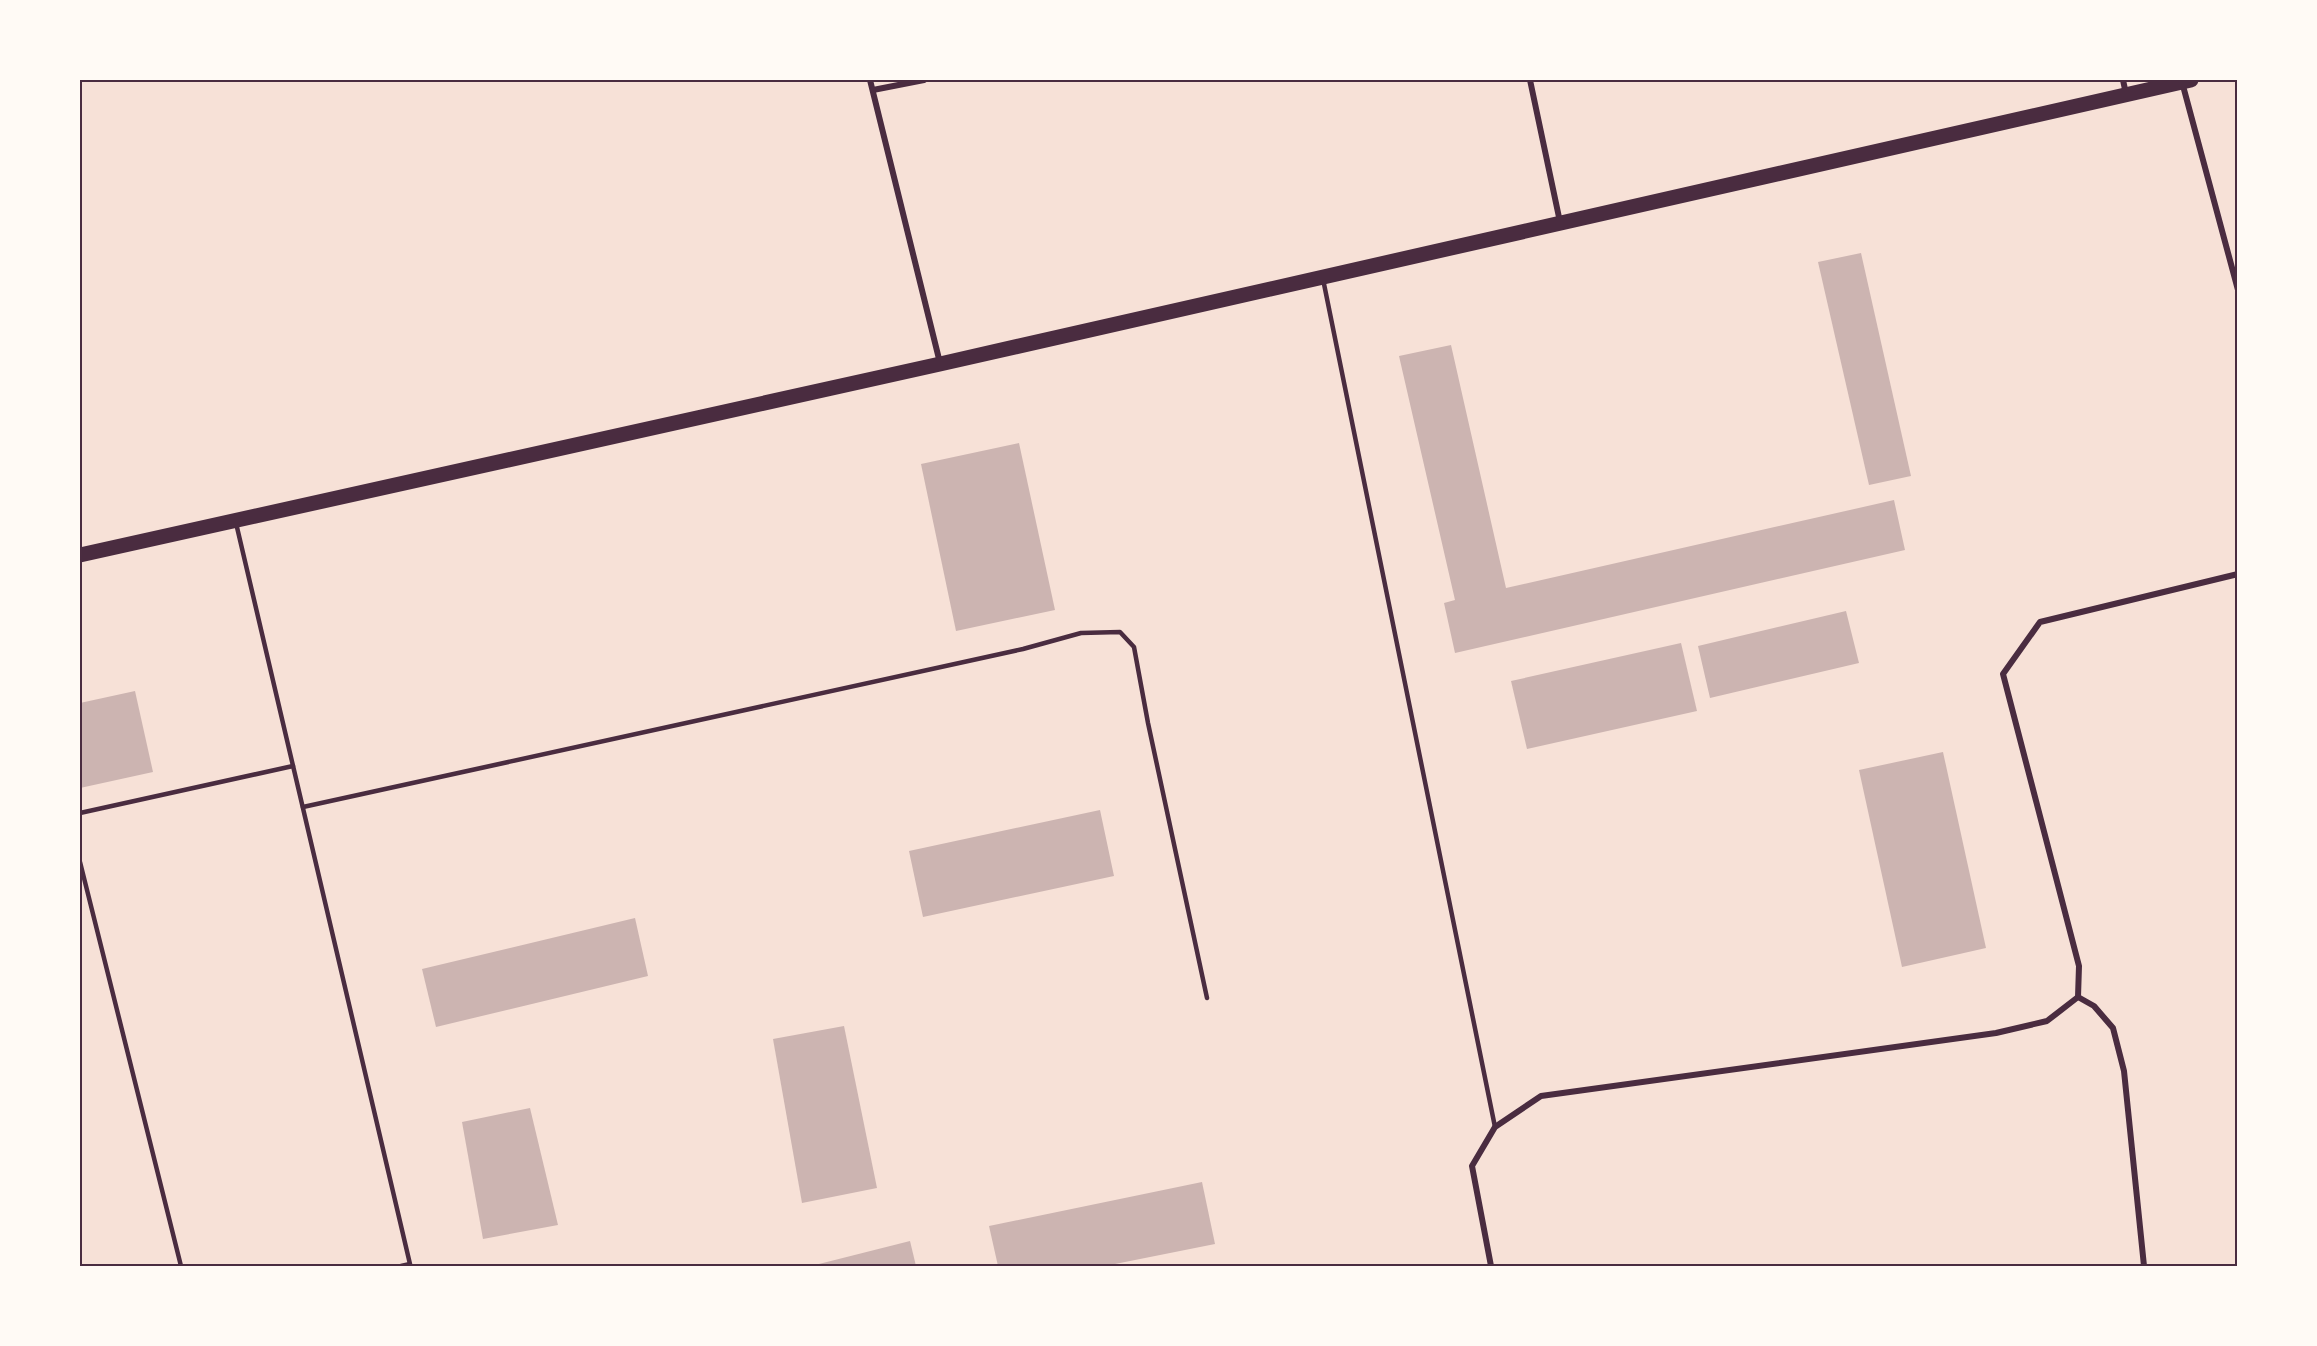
<svg xmlns="http://www.w3.org/2000/svg" width="2317" height="1346" font-family="Montserrat,sans-serif">
<rect width="100%" height="100%" fill="#f7e1d7"/>
<g fill="#ccb4b1">
<polygon points="1861,253 1911,476 1869,485 1818,262"/>
<polygon points="1451,345 1506,588 1894,500 1905,550 1455,653 1444,603 1455,600 1399,356"/>
<polygon points="1019,443 1055,610 956,631 921,464"/>
<polygon points="1846,611 1859,663 1710,698 1698,646"/>
<polygon points="1681,643 1697,711 1527,749 1511,681"/>
<polygon points="135,691 153,772 80,788 80,703"/>
<polygon points="1943,752 1986,948 1902,967 1859,770"/>
<polygon points="1100,810 1114,876 923,917 909,851"/>
<polygon points="635,918 648,976 436,1027 422,969"/>
<polygon points="844,1026 877,1188 802,1203 773,1039"/>
<polygon points="530,1108 558,1225 483,1239 462,1122"/>
<polygon points="1202,1182 1215,1244 1105,1266 998,1266 989,1226"/>
<polygon points="910,1241 916,1266 811,1266"/>
</g>
<g fill="none" stroke-linecap="round" stroke-linejoin="round">
<g stroke="#4a2c40" stroke-width="4.5">
<polyline points="1323,279 1495,1127"/>
<polyline points="236,523 410,1264 401,1266"/>
<polyline points="303,807 1023,649 1081,633 1120,632 1134,647 1148,723 1207,998"/>
<polyline points="80,813 293,766"/>
<polyline points="80,862 181,1266"/>
</g>
<g stroke="#4a2c40" stroke-width="6">
<polyline points="870,80 940,363"/>
<polyline points="1530,80 1560,222"/>
<polyline points="2123,80 2126,94"/>
<polyline points="2182,82 2238,290"/>
<polyline points="873,90 924,80"/>
<polyline points="2078,997 2094,1006 2113,1028 2124,1071 2144,1266"/>
<polyline points="1491,1266 1472,1166 1495,1127 1541,1096 1996,1033 2047,1021 2078,997 2079,966 2003,674 2040,622 2238,574"/>
</g>
<polyline stroke="#4a2c40" stroke-width="15" points="80,555 940,364 2191,80"/>
</g>
<rect width="2317" height="1346" fill="none" stroke="#fffaf5" stroke-width="162"/>
<rect x="81" y="81" width="2155" height="1184" fill="none" stroke="#4a2c40" stroke-width="2"/>
</svg>
